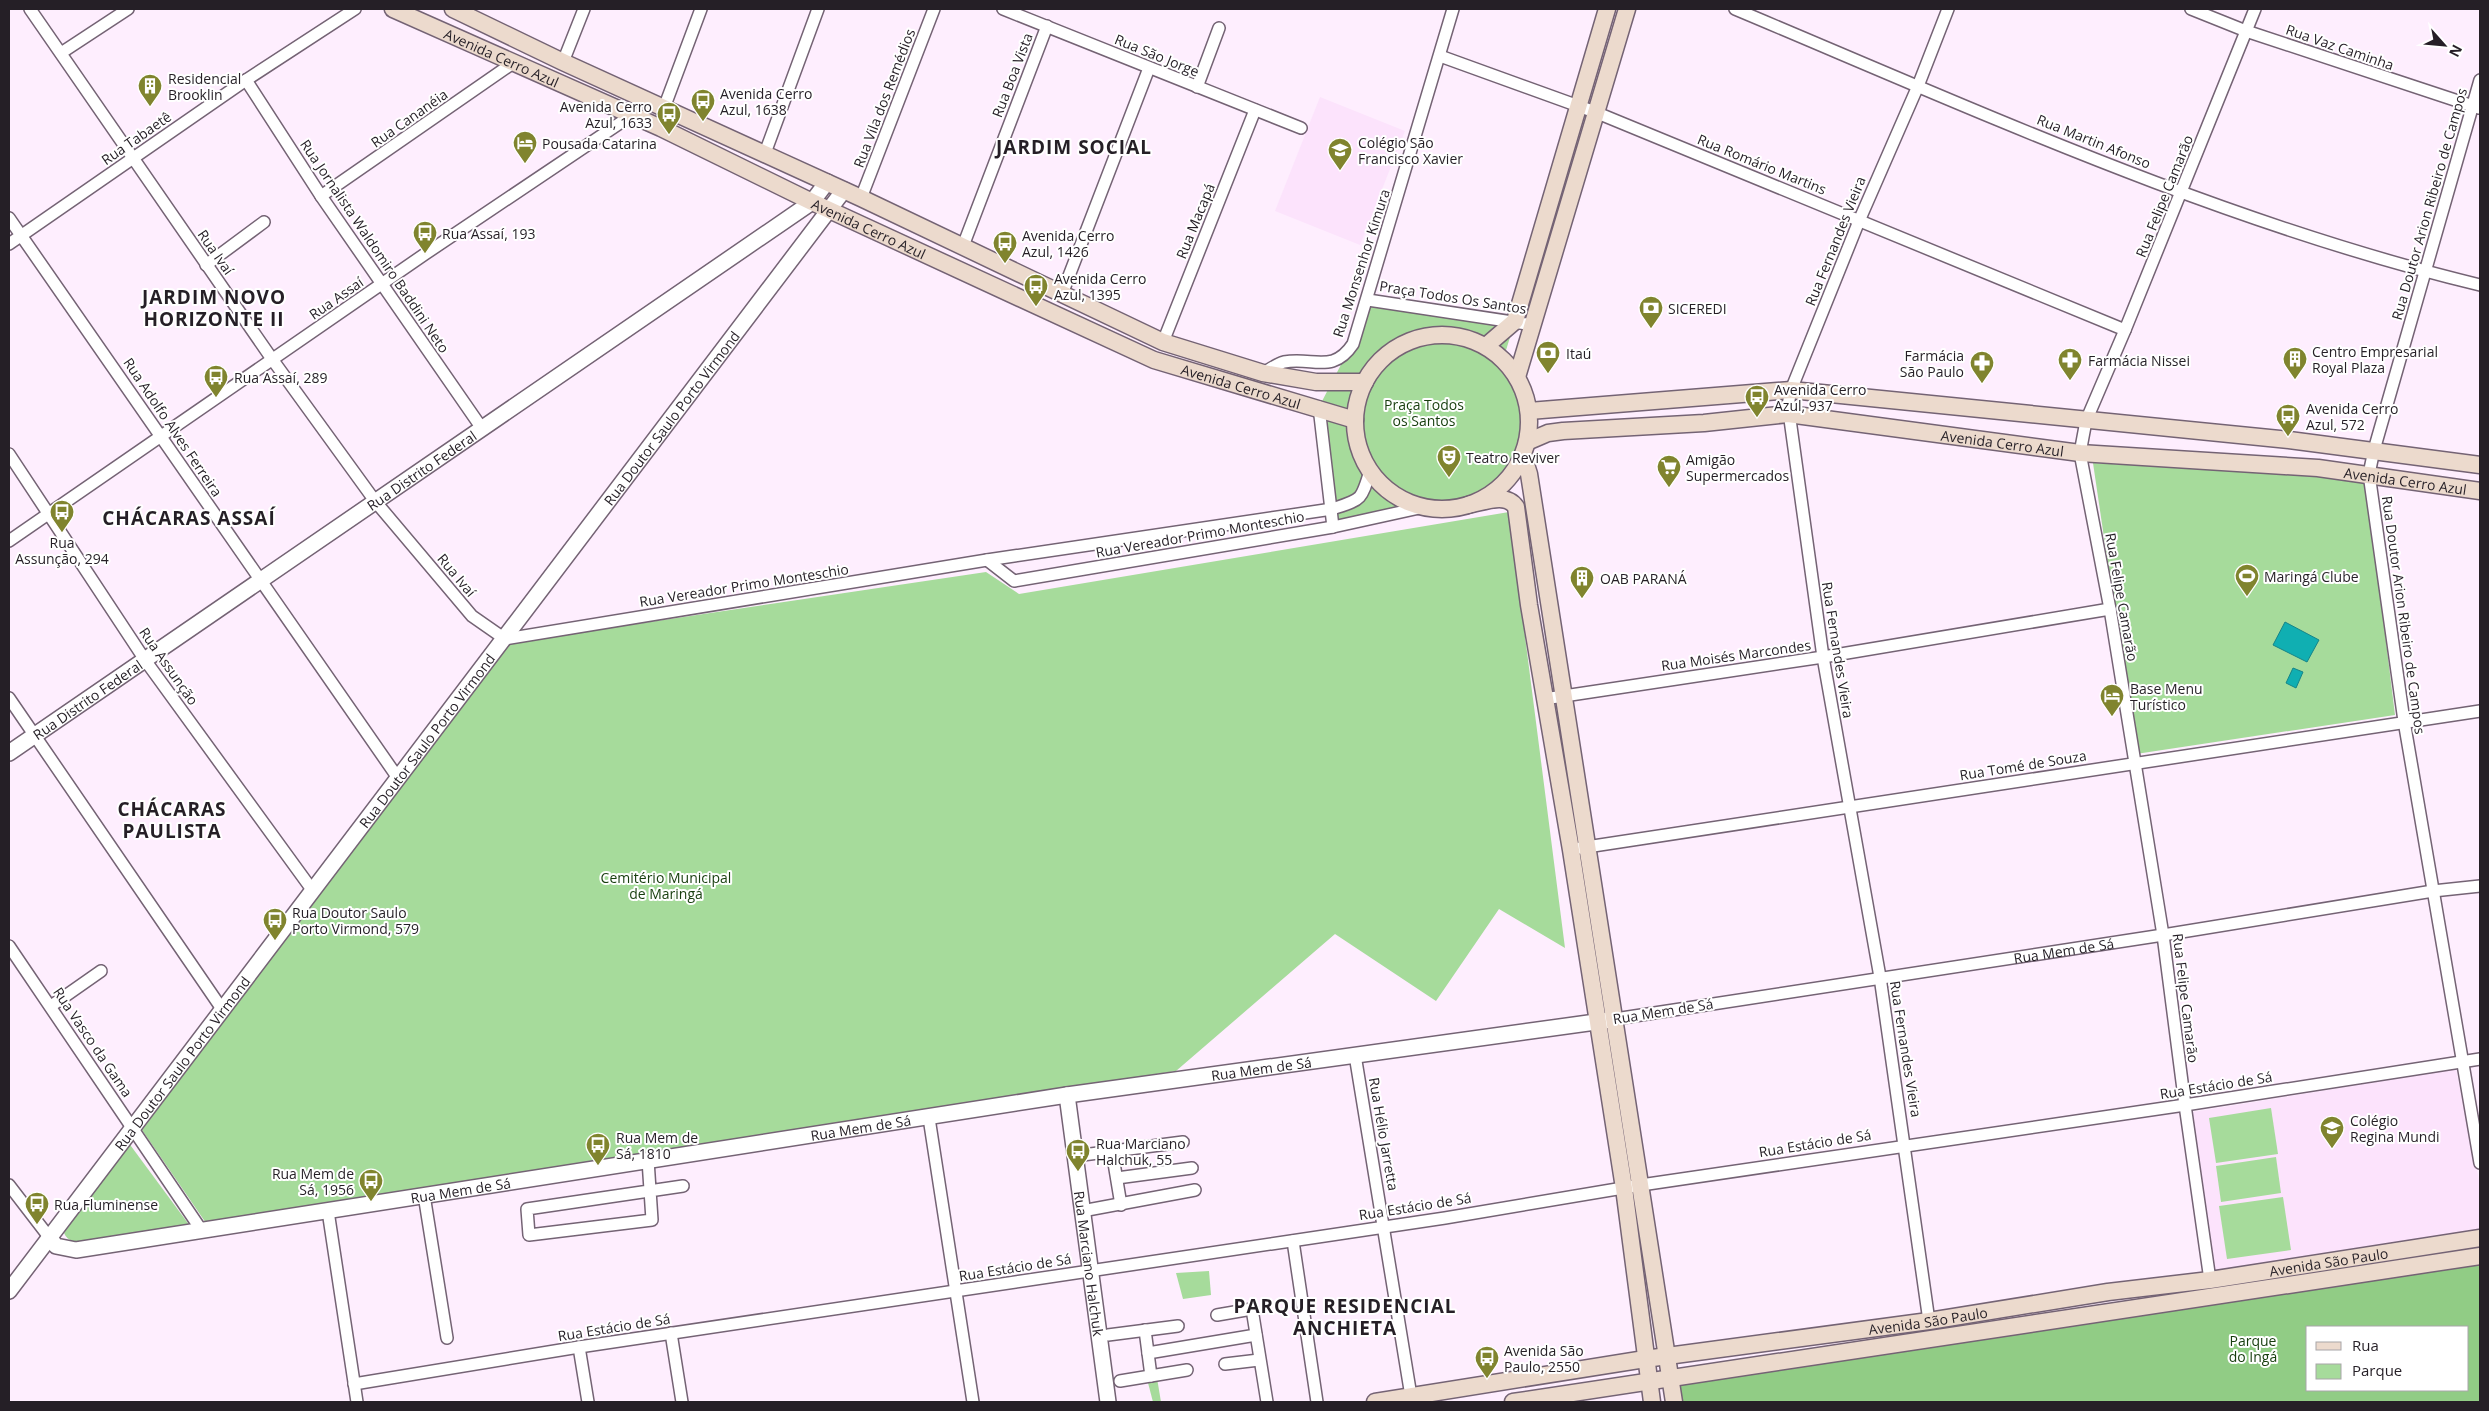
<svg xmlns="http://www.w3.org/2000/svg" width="2489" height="1411" font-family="'Open Sans',sans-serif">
<rect width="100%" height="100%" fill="#feeefe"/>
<g fill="#fce3fc">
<polygon points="1320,97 1405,131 1360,245 1275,211"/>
<polygon points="2456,1069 2480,1185 2480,1235 2212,1279 2187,1113"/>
</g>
<g fill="#a6db9b">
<path d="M1368,300L1515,321L1503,360C1512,371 1521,382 1525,395C1538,440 1514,491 1468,505C1452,510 1438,506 1422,508C1392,512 1362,521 1333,527L1319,407L1346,355Z"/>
<polygon points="2093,463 2366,478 2395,715 2136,754"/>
<polygon points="1509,512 1565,948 1499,909 1436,1001 1335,934 1176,1071 206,1223 142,1130 509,643 986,572 1019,594"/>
<polygon points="2271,1108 2278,1154 2216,1163 2209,1118"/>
<path d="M128,1142L190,1226L84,1242C75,1242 68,1242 64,1233Z"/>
<polygon points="2276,1157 2281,1193 2221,1202 2216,1166"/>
<polygon points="2283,1197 2291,1250 2227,1259 2219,1206"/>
<polygon points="1209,1271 1211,1295 1183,1299 1176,1273"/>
<polygon points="1157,1378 1161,1402 1153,1402 1147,1379"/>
</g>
<path fill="#91cc85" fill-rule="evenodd" d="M2480,1261V1402H1678L1674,1380ZM2308,1327H2468V1390H2308Z"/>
<g fill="#10afb2" stroke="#168488">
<polygon points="2285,622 2319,640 2307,662 2273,645"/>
<polygon points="2293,668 2303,672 2296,688 2286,683"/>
</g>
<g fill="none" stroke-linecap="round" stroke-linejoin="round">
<defs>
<g id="minor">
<path d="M30,9L272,359L375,501L472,616L505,639L987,560L1332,509C1362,499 1361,501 1370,471"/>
<polyline points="1003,9 1301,128"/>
<path d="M1735,9C1978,111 2223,223 2480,285"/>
<polyline points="2191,9 2246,31 2479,108"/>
<polyline points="61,53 128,9"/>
<polyline points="1440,56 1595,112 2125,330"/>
<polyline points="563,62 584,9"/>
<polyline points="246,80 321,196 481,427"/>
<polyline points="2480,80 2374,450 2369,474 2404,721 2480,1163"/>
<polyline points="1197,87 1219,28"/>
<polyline points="664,108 701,9"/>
<polyline points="765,153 818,9"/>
<polyline points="321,196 513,63"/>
<polyline points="861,198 934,9"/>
<polyline points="9,218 398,778"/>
<polyline points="9,244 246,80 355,9"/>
<polyline points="963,246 1047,26"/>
<polyline points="206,265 264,222"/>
<polyline points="1062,294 1149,68"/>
<polyline points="1368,300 1533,325"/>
<polyline points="1163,342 1255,110"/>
<path d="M1263,373C1270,369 1277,364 1284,362C1314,357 1333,374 1353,344L1453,9"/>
<polyline points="1319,407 1333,527"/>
<polyline points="9,454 145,660 313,891"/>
<polyline points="9,541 425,254 632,115"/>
<polyline points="987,560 1014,581 1333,527 1424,507"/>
<polyline points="9,698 222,1009"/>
<polyline points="1544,699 1823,657 2110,609"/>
<polyline points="1580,848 2480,711"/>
<polyline points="9,946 202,1231"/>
<polyline points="51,1006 101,971"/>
<path id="s1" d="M1615,1019L2163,935L2433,891L2480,886"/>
<polyline points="1355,1055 1411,1396"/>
<polyline points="929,1118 973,1402"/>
<polyline points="1112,1151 1121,1205"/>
<polyline points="1075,1156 1183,1142"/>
<polyline points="648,1160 652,1220 529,1235 527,1209 683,1186"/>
<polyline points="1117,1178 1192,1168"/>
<polyline points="9,1185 49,1237"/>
<polyline points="424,1195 447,1338"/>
<polyline points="328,1211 357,1402"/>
<polyline points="1082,1211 1195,1190"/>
<polyline points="1293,1241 1317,1402"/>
<polyline points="2210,1280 2185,1105 2163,935 2110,609 2080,453 2086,421 2125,330 2255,9"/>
<polyline points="1217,1315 1252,1309 1267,1402"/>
<polyline points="1929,1321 1880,977 1823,657 1788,405 1791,390 1859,221 1918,86 1948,9"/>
<polyline points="1145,1330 1151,1376"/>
<polyline points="671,1333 682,1402"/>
<polyline points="1108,1335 1178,1326"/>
<polyline points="579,1347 588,1402"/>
<polyline points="1148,1353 1256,1335"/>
<polyline points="1225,1364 1259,1360"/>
<polyline points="1120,1381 1187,1370"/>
<polyline points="354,1384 579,1347 1445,1218 1641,1185 2185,1105 2480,1059"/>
</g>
<g id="tertiary">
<path id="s2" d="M9,753L812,202L827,182"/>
<path id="s3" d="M1067,1095L1108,1402"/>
<path id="s4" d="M49,1237L56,1246L76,1250L1067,1095L1610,1020"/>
<path id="s5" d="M9,1291L844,190"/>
</g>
<g id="secondary">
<path id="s6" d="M393,9L661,128L812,202L1154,360L1355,420"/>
<polyline points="453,9 563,62 861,198 1163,342 1263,373 1316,382 1365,382"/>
<circle cx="1442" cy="422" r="87"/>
<polyline points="1486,346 1515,321 1607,9"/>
<polyline points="1517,377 1627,9"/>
<polyline points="1529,411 1791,390 2289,440 2480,465"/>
<path id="s7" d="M1527,442L1548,433L1563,431L1704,423L1788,414L2080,453L2318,468L2480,491"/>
<polyline points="1523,455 1529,474 1674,1402"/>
<path d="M1468,505C1484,502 1506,492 1516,507L1529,605L1571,850L1624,1188L1652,1402"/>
<path id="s8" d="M1375,1402L1645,1359L1929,1321L2108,1292L2210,1280L2480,1238"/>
<polyline points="1513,1402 2480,1256"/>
</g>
</defs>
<use href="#minor" stroke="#746374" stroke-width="14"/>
<use href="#tertiary" stroke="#746374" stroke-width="18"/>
<use href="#secondary" stroke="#746374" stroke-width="19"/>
<use href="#minor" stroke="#fff" stroke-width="11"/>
<use href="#tertiary" stroke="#fff" stroke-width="15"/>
<use href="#secondary" stroke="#ecdacd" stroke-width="16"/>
</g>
<defs>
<symbol id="building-pin" viewBox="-11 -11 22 30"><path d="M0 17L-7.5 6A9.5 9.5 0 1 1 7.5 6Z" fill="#80842e" stroke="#fff"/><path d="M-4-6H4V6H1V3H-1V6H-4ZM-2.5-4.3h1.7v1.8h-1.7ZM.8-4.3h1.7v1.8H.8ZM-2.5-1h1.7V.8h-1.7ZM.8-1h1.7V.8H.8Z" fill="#fff"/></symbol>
<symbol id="bus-pin" viewBox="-11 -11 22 30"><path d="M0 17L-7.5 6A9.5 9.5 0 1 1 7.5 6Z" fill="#80842e" stroke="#fff"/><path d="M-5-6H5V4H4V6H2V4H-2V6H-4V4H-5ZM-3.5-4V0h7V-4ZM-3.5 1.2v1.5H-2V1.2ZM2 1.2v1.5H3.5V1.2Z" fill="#fff"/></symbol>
<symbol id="hotel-pin" viewBox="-11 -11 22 30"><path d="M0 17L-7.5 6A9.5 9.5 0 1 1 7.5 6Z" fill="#80842e" stroke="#fff"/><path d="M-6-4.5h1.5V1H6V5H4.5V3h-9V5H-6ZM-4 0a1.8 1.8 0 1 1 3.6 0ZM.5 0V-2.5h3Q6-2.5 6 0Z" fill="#fff"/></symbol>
<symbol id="school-pin" viewBox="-11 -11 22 30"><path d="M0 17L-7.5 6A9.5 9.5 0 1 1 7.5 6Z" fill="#80842e" stroke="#fff"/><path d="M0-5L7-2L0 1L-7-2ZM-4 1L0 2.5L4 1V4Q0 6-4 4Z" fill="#fff"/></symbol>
<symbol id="bank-pin" viewBox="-11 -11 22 30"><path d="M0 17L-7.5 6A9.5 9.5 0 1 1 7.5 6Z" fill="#80842e" stroke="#fff"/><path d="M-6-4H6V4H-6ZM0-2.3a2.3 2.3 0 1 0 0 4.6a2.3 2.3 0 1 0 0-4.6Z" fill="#fff"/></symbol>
<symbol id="pharmacy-pin" viewBox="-11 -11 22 30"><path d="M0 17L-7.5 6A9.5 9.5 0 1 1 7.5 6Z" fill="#80842e" stroke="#fff"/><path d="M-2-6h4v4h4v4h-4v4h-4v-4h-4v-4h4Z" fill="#fff"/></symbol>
<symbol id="theatre-pin" viewBox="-11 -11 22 30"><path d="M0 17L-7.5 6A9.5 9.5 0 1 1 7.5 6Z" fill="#80842e" stroke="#fff"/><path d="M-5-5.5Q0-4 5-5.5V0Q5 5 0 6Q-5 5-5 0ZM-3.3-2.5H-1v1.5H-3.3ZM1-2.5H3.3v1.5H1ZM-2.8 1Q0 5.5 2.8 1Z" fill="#fff"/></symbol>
<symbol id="supermarket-pin" viewBox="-11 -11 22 30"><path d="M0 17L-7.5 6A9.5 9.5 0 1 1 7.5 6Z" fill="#80842e" stroke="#fff"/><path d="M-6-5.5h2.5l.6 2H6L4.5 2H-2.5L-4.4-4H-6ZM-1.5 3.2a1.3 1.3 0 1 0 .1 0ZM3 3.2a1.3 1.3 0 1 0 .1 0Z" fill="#fff"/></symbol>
<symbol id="stadium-pin" viewBox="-11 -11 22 30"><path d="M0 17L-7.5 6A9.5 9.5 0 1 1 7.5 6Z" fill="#80842e" stroke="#fff"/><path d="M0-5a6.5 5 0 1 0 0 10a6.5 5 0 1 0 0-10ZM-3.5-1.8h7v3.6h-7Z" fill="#fff"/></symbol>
</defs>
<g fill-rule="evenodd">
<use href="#building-pin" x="136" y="72" width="28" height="38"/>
<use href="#bus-pin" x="689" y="87" width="28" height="38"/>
<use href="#bus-pin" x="655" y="100" width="28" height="38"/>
<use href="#hotel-pin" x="511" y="129" width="28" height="38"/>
<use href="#school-pin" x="1326" y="136" width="28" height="38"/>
<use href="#bus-pin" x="411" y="219" width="28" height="38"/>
<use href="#bus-pin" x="991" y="229" width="28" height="38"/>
<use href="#bus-pin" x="1022" y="272" width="28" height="38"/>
<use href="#bank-pin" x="1637" y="294" width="28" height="38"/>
<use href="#bank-pin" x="1534" y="339" width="28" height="38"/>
<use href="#building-pin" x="2281" y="345" width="28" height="38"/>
<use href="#pharmacy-pin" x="2056" y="346" width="28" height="38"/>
<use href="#pharmacy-pin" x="1968" y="349" width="28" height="38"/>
<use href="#bus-pin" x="202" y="363" width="28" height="38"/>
<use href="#bus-pin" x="1743" y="383" width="28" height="38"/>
<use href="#bus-pin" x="2274" y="402" width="28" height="38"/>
<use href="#theatre-pin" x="1435" y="443" width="28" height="38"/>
<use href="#supermarket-pin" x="1655" y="453" width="28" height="38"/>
<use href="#bus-pin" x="48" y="498" width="28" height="38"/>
<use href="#stadium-pin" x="2233" y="562" width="28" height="38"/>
<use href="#building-pin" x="1568" y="564" width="28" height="38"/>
<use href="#hotel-pin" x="2098" y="682" width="28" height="38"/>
<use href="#bus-pin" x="261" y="906" width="28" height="38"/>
<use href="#school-pin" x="2318" y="1114" width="28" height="38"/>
<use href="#bus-pin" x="584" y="1131" width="28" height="38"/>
<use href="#bus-pin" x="1064" y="1137" width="28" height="38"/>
<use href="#bus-pin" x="357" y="1167" width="28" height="38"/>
<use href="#bus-pin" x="23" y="1190" width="28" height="38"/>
<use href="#bus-pin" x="1473" y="1344" width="28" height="38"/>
</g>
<g text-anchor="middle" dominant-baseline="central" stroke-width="4" stroke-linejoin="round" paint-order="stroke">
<g font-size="14" fill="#251f26" stroke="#fff">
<text transform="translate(2340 47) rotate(19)">Rua Vaz Caminha</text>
<text transform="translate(1157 55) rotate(22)">Rua São Jorge</text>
<text stroke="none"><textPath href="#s6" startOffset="119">Avenida Cerro Azul</textPath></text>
<text transform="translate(1012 75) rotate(-69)">Rua Boa Vista</text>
<text transform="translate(884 98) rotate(-69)">Rua Vila dos Remédios</text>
<text transform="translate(409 118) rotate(-35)">Rua Cananéia</text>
<text transform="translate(136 138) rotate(-35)">Rua Tabaetê</text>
<text transform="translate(2094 141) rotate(22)">Rua Martin Afonso</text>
<text transform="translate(1762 164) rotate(22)">Rua Romário Martins</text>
<text transform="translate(2164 196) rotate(-68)">Rua Felipe Camarão</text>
<text transform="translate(2429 204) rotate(-74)">Rua Doutor Arion Ribeiro de Campos</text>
<text transform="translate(1195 221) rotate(-68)">Rua Macapá</text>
<text stroke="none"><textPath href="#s6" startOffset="524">Avenida Cerro Azul</textPath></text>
<text transform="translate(1835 241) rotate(-68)">Rua Fernandes Vieira</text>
<text transform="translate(375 246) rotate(56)">Rua Jornalista Waldomiro Baddini Neto</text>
<text transform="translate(216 252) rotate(55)">Rua Ivaí</text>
<text transform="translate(1361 263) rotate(-72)">Rua Monsenhor Kimura</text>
<text transform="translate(1453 297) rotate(9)">Praça Todos Os Santos</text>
<text transform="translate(336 298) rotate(-35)">Rua Assaí</text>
<text stroke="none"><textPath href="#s6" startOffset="929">Avenida Cerro Azul</textPath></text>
<text stroke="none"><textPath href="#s5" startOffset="1096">Rua Doutor Saulo Porto Virmond</textPath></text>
<text transform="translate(173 427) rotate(56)">Rua Adolfo Alves Ferreira</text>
<text stroke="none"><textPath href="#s7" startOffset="480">Avenida Cerro Azul</textPath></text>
<text stroke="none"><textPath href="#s2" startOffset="500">Rua Distrito Federal</textPath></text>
<text stroke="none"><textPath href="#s7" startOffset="885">Avenida Cerro Azul</textPath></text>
<text transform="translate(1200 534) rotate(-10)">Rua Vereador Primo Monteschio</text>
<text transform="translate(457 575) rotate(50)">Rua Ivaí</text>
<text transform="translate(744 585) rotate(-9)">Rua Vereador Primo Monteschio</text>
<text transform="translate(2122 597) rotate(80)">Rua Felipe Camarão</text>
<text transform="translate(2404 615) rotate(82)">Rua Doutor Arion Ribeiro de Campos</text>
<text transform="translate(1838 650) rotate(81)">Rua Fernandes Vieira</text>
<text transform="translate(1736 655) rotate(-8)">Rua Moisés Marcondes</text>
<text transform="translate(169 666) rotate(55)">Rua Assunção</text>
<text stroke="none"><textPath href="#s2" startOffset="95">Rua Distrito Federal</textPath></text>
<text stroke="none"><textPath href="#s5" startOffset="691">Rua Doutor Saulo Porto Virmond</textPath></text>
<text transform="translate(2023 765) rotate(-9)">Rua Tomé de Souza</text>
<text stroke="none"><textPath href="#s1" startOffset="454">Rua Mem de Sá</textPath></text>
<text transform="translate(2186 998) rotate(83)">Rua Felipe Camarão</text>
<text transform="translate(1663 1011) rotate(-9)">Rua Mem de Sá</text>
<text transform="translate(93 1042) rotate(56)">Rua Vasco da Gama</text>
<text transform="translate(1906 1049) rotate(81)">Rua Fernandes Vieira</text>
<text stroke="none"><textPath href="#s5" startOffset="286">Rua Doutor Saulo Porto Virmond</textPath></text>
<text stroke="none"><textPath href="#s4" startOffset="1231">Rua Mem de Sá</textPath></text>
<text transform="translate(2216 1085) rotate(-9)">Rua Estácio de Sá</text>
<text stroke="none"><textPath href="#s4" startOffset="826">Rua Mem de Sá</textPath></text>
<text transform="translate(1384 1134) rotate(80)">Rua Hélio Jarretta</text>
<text transform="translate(1815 1143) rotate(-9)">Rua Estácio de Sá</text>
<text stroke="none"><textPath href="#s4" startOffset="421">Rua Mem de Sá</textPath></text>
<text transform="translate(1415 1206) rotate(-9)">Rua Estácio de Sá</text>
<text stroke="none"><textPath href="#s8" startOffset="964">Avenida São Paulo</textPath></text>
<text stroke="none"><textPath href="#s3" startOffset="170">Rua Marciano Halchuk</textPath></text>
<text transform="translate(1015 1267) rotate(-9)">Rua Estácio de Sá</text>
<text stroke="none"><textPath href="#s8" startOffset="559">Avenida São Paulo</textPath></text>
<text transform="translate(614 1327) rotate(-9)">Rua Estácio de Sá</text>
</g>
<g font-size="14" fill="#251f26" stroke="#fff" text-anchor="start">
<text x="168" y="78">Residencial<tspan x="168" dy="16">Brooklin</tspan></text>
<text x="720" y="93">Avenida Cerro<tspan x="720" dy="16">Azul, 1638</tspan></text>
<text x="652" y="106" text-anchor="end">Avenida Cerro<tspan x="652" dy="16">Azul, 1633</tspan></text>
<text x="1358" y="142">Colégio São<tspan x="1358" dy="16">Francisco Xavier</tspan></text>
<text x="542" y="143">Pousada Catarina</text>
<text x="442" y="233">Rua Assaí, 193</text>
<text x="1022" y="235">Avenida Cerro<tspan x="1022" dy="16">Azul, 1426</tspan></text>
<text x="1054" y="278">Avenida Cerro<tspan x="1054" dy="16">Azul, 1395</tspan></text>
<text x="1668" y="308">SICEREDI</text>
<text x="2312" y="351">Centro Empresarial<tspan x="2312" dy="16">Royal Plaza</tspan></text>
<text x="1566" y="353">Itaú</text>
<text x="1964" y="355" text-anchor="end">Farmácia<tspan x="1964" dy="16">São Paulo</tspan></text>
<text x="2088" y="360">Farmácia Nissei</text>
<text x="234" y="377">Rua Assaí, 289</text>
<text x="1774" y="389">Avenida Cerro<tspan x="1774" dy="16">Azul, 937</tspan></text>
<text x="2306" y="408">Avenida Cerro<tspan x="2306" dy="16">Azul, 572</tspan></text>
<text x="1466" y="457">Teatro Reviver</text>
<text x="1686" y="459">Amigão<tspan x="1686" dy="16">Supermercados</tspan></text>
<text x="62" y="542" text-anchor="middle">Rua<tspan x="62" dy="16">Assunção, 294</tspan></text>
<text x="2264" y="576">Maringá Clube</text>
<text x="1600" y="578">OAB PARANÁ</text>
<text x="2130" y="688">Base Menu<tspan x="2130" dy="16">Turístico</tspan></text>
<text x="292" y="912">Rua Doutor Saulo<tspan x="292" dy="16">Porto Virmond, 579</tspan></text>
<text x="2350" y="1120">Colégio<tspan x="2350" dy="16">Regina Mundi</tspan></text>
<text x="616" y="1137">Rua Mem de<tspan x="616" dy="16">Sá, 1810</tspan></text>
<text x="1096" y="1143">Rua Marciano<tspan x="1096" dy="16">Halchuk, 55</tspan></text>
<text x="354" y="1173" text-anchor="end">Rua Mem de<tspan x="354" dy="16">Sá, 1956</tspan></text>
<text x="54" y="1204">Rua Fluminense</text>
<text x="1504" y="1350">Avenida São<tspan x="1504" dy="16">Paulo, 2550</tspan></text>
</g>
<g font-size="14" fill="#163d0d" stroke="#fff">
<text x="1424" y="404">Praça Todos<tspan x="1424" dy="16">os Santos</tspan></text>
<text x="666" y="877">Cemitério Municipal<tspan x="666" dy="16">de Maringá</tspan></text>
<text x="2253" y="1340">Parque<tspan x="2253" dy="16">do Ingá</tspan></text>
</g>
<g font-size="19" font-weight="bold" letter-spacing="1" fill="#251f26" stroke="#fff">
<text x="1074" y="147">JARDIM SOCIAL</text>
<text x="214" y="297">JARDIM NOVO<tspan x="214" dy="22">HORIZONTE II</tspan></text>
<text x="189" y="518">CHÁCARAS ASSAÍ</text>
<text x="172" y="809">CHÁCARAS<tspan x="172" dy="22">PAULISTA</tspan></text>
<text x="1345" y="1306">PARQUE RESIDENCIAL<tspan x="1345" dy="22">ANCHIETA</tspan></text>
</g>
</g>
<rect width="2489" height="1411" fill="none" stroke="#251f26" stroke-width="20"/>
<rect x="2306" y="1326" width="162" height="65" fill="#ffffff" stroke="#a8a5a8"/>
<rect x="2316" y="1342" width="25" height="8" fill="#ecdacd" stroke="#a8a5a8"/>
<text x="2352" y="1351" font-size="15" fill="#251f26">Rua</text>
<rect x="2316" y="1364" width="25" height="15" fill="#a6db9b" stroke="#a8a5a8"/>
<text x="2352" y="1376" font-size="15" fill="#251f26">Parque</text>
<g transform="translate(2444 45) rotate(117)" stroke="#ffffff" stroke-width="4" paint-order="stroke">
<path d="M0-4L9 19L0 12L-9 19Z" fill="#251f26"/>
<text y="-8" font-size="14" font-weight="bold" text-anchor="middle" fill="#251f26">N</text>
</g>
</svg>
